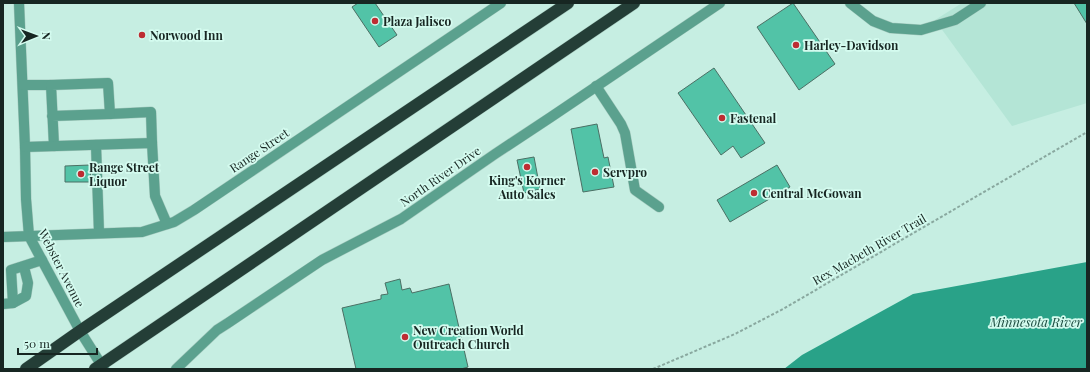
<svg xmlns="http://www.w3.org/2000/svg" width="1090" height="372" font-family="'Playfair Display',serif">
<rect width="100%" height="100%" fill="#c6eee2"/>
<polygon fill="#b4e5d6" points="962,3 1087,3 1087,103 1012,126 935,20"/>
<polygon fill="#29a288" points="1087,262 1087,369 784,369 802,355 913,294"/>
<g fill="#52c3a7" stroke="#4b6f64">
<polygon points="358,3 375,3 397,35 379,47 352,7"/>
<polygon points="793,3 835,64 799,90 757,27"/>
<polygon points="1074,3 1087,3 1087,24"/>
<polygon points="714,68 765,143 741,158 733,146 721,155 678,93"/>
<polygon points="597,124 604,158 608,157 614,187 583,192 571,129"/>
<polygon points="534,157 540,189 524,193 517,160"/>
<polygon points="90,165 91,182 65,182 65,166"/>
<polygon points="777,165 790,187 730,222 717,200"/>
<polygon points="400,279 402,290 410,288 412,293 449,284 468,367 461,369 356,369 342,308 381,299 381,295 388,294 385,283"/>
</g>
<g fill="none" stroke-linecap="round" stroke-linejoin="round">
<defs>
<g id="minor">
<polyline points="19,3 25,147 26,199 29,236 80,331 104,369"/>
<polyline points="850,3 873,21 891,28 921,30 955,20 981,3"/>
<polyline points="23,85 51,85"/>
<polyline points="596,86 621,124 625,133 635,190 659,207"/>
<polyline points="110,114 151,112 152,143"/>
<polyline points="52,116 110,114 108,83 51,85 54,146"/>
<polyline points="96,145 99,233"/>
<polyline points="25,147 152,143 155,196 167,224"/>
<polyline points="3,237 142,232 174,222 194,210 501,3"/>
<polyline points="13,303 26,296 28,283 24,267"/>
<polyline points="3,304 13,303 11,270 42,260"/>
<polyline points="176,369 217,330 228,323 322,260 401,219 495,154 551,117 720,3"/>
</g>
<g id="highway">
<polyline points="26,369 80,331 568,3"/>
<polyline points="95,369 634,3"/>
</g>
</defs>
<use href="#minor" stroke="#a6cabf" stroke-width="11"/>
<use href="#highway" stroke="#a6cabf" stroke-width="13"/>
<polyline stroke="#89a89f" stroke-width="2" stroke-dasharray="3 2" stroke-linecap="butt" points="653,369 735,334 783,309 1087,132"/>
<use href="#minor" stroke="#5ba18e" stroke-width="10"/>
<use href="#highway" stroke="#243e37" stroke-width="12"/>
</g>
<g fill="#bd2d32" stroke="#d4fbef" stroke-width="1.5">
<circle cx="375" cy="21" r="4"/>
<circle cx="142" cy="35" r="4"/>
<circle cx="796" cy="45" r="4"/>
<circle cx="722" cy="118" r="4"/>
<circle cx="527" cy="167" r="4"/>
<circle cx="595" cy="172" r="4"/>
<circle cx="81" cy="174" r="4"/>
<circle cx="754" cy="193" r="4"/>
<circle cx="405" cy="337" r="4"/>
</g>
<g text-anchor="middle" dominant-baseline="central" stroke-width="3.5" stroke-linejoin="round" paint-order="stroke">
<g font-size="12" font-weight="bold" fill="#172622" stroke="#d4fbef" text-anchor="start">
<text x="383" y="21">Plaza Jalisco</text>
<text x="150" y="35">Norwood Inn</text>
<text x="804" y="45">Harley-Davidson</text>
<text x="730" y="118">Fastenal</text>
<text x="89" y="167">Range Street<tspan x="89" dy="14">Liquor</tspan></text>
<text x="603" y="172">Servpro</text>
<text x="527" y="180" text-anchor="middle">King's Korner<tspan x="527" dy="14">Auto Sales</tspan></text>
<text x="762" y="193">Central McGowan</text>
<text x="413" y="330">New Creation World<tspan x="413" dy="14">Outreach Church</tspan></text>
</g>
<g font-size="12" fill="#172622" stroke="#d4fbef">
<text transform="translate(259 150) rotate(-34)">Range Street</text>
<text transform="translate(440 176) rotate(-35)">North River Drive</text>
<text transform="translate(869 249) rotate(-30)">Rex Macbeth River Trail</text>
<text transform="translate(62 268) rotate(63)">Webster Avenue</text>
</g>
<g font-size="13" font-style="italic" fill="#1e4e42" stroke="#d4fbef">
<text x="1036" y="321">Minnesota River</text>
</g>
</g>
<rect width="1090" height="372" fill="none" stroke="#172622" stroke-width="8"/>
<g transform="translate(36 36) rotate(89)" stroke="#d4fbef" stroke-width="3" paint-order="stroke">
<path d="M0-3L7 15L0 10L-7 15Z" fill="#172622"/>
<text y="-6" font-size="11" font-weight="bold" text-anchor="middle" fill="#172622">N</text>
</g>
<path d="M18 348v6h79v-6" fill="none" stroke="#172622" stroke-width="2"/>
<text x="24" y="348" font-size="12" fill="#172622" stroke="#d4fbef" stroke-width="3" paint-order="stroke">50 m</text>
</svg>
